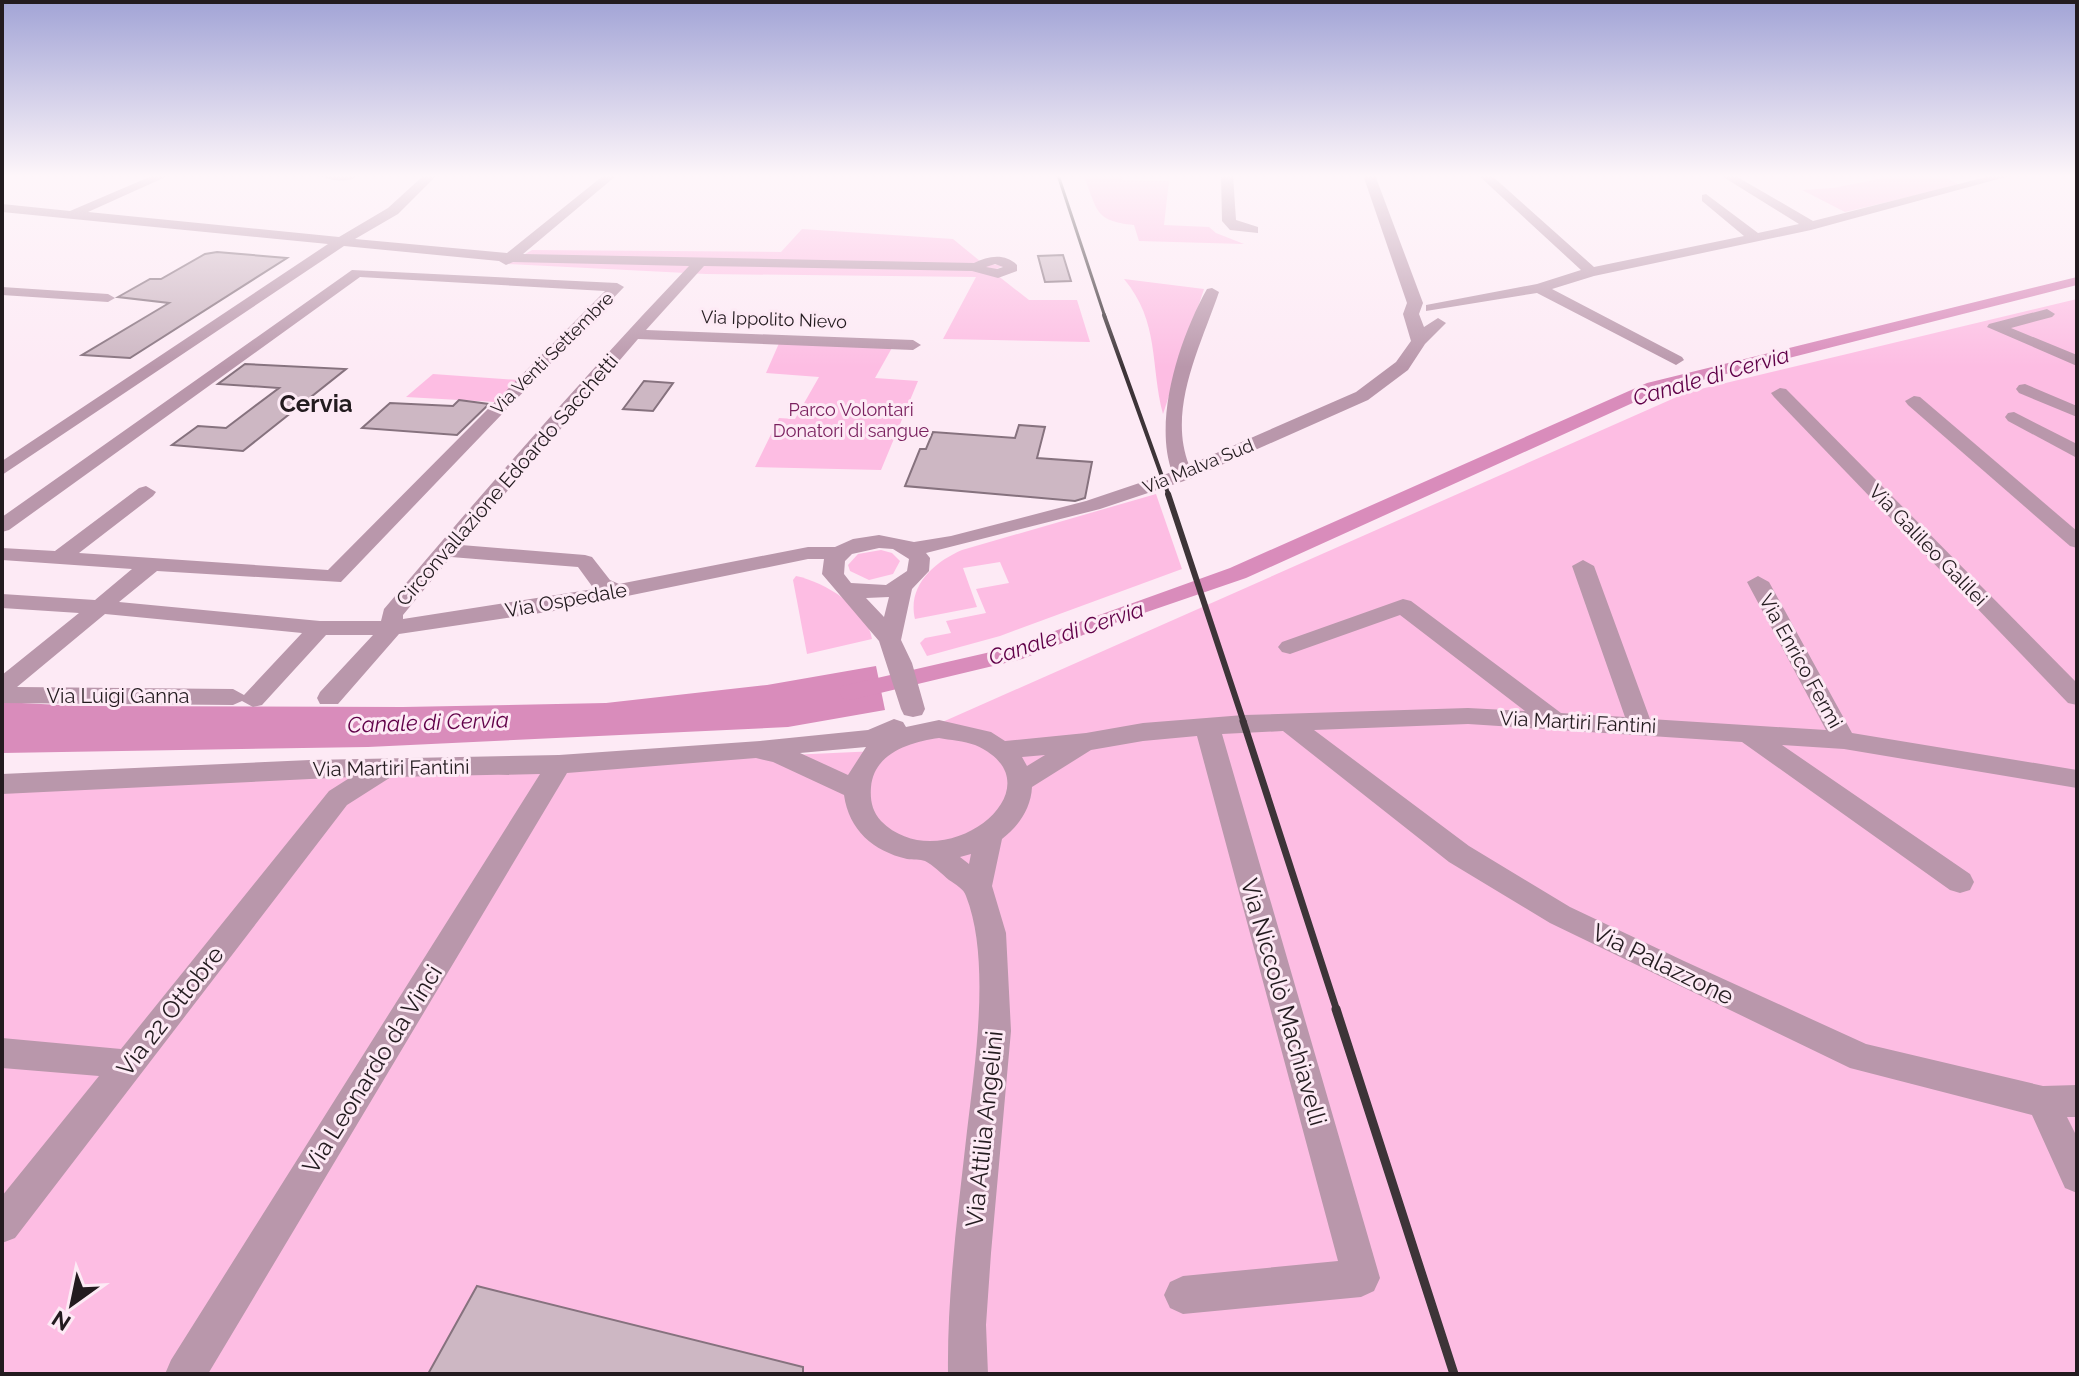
<svg xmlns="http://www.w3.org/2000/svg" width="2079" height="1376" font-family="Raleway,sans-serif">
<rect width="100%" height="100%" fill="#fdeaf5"/>
<g fill="#fdbde3">
<path d="M1083,175H1123L1122,180L1169,181L1164,225L1209,227L1216,233L1244,244L1139,241L1134,225C1093,221 1098,209 1083,175Z"/>
<polygon points="1880,175 1940,175 1960,185 1845,212 1802,190 1833,188 1884,178"/>
<polygon points="802,229 953,239 986,266 992,264 1003,266 992,271 1029,300 1077,300 1090,342 943,339 976,277 706,274 508,264 532,250 781,252"/>
<path d="M1124,279L1204,289L1163,414C1150,365 1160,322 1124,279Z"/>
<polygon points="2077,299 2077,1374 2,1374 2,791 877,751 1688,392"/>
<polygon points="780,341 893,346 875,378 918,381 881,470 755,467 779,418 795,419 819,377 766,373"/>
<polygon points="433,374 518,380 495,402 406,397"/>
<path d="M1156,494L1182,569L1000,636L927,656L920,643L925,638L951,633L946,621L986,613L976,589L1009,583L1000,562L963,568L977,607L915,619C907,586 934,562 962,550Z"/>
<polygon points="881,550 892,553 900,561 893,574 869,580 850,571 848,565 858,554"/>
<path d="M796,576C825,582 867,608 872,639L807,654L793,580Z"/>
</g>
<polygon fill="#d98cbb" points="876,666 885,710 788,727 368,747 2,753 2,702 80,706 403,707 606,703 767,685"/>
<g fill="none" stroke-linecap="round" stroke-linejoin="round">
<polygon fill="#d98cbb" fill-rule="evenodd" points="2077,277 2077,285 1659,391 1246,578 1106,626 1022,659 851,700 842,698 839,692 842,686 851,684 1008,648 1230,568 1647,383"/>
</g>
<g fill="#cdb7c3" stroke="#86727e" stroke-width="2">
<polygon points="217,252 287,258 130,358 82,355 169,303 118,297 150,279 161,279 205,254"/>
<polygon points="1063,255 1071,281 1045,282 1038,256"/>
<polygon points="245,364 346,369 243,451 172,445 198,426 226,428 279,388 218,384"/>
<polygon points="644,381 673,383 653,411 623,409"/>
<polygon points="459,400 489,404 457,435 362,428 390,403 453,406"/>
<polygon points="1019,425 1045,427 1037,458 1092,462 1085,498 1075,501 905,486 920,449 926,449 933,432 1015,438"/>
<polygon points="477,1286 803,1367 803,1374 428,1374"/>
</g>
<g fill="none" stroke-linecap="round" stroke-linejoin="round">
<g fill="#b997ab" fill-rule="evenodd">
<path d="M154,175H170L88,212L339,237L388,208L424,175H437L398,214L355,239L507,253L604,175H617L523,254L974,263C988,256 1005,253 1017,265V271L998,278L972,271L704,266L646,330L913,340L921,345L913,350L638,339L461,545L585,555L592,557L610,580L619,584L808,547H835L853,539L879,535L914,542L951,536L1086,501L1172,472C1153,419 1180,337 1207,289L1212,288L1219,292C1201,345 1167,409 1189,465L1356,392L1396,362L1411,341L1403,314L1407,303L1363,175H1375L1423,303L1419,314L1424,327L1438,318L1446,323L1425,344L1408,370L1368,400L1190,479L1100,509L926,553L930,558L929,571L912,589L901,640L912,663L925,709L922,715L913,717L904,715L901,709L879,641L822,574L824,559H808L554,611L399,634L338,704H320L317,698L320,692L373,635H326L262,705L253,707L242,701L233,705L2,703V675L79,613L2,608V594L95,600L132,569L2,560V548L55,551L139,488L146,486L156,492L153,496L79,553L328,570L605,291L360,277L9,530L2,532V517L352,270L617,283L624,287L341,582L157,571L119,602L320,621H381L384,609C483,492 584,376 689,266L513,262L506,265L499,261L344,246L2,475V461L328,244L2,212V204L70,211ZM995,264L1003,267L997,269L986,267ZM879,548L893,549L909,559L907,571L886,585L851,583L844,574L845,561L852,554ZM451,557L578,567L594,589L403,619V615ZM889,597L884,617L866,598ZM105,614L302,633L244,695L233,689L17,687Z"/>
<path d="M320,175H355L356,177C348,183 328,181 320,175Z"/>
<polygon points="1221,175 1233,175 1236,220 1258,227 1258,233 1230,230 1222,221"/>
<polygon points="1478,175 1491,175 1594,267 1744,236 1702,201 1702,195 1706,194 1758,233 1799,224 1720,175 1734,175 1813,221 1994,175 2013,175 1811,230 1594,276 1552,289 1682,357 1684,360 1676,365 1537,293 1426,311 1426,305 1537,284 1581,270"/>
<polygon points="2,287 108,294 115,298 108,302 2,295"/>
<polygon points="2047,309 2055,314 2052,317 2011,328 2077,355 2077,366 1987,327 1989,324"/>
<polygon points="2025,384 2077,406 2077,417 2019,393 2016,389 2019,385"/>
<polygon points="1780,388 1786,389 2077,683 2077,705 2068,703 1774,397 1771,393"/>
<polygon points="1914,396 1920,397 2077,531 2077,548 2070,546 1908,405 1905,401"/>
<polygon points="2014,412 2077,444 2077,458 2008,421 2005,417 2008,413"/>
<path d="M1583,560L1594,566L1650,719L1826,730L1747,582L1758,576L1769,582L1852,733L2077,770V788L1844,749L1782,745L1970,874L1974,882L1970,890L1960,893L1950,890L1742,742L1468,724L1314,730L1469,846L1570,907L1684,961L1866,1044L2043,1086L2077,1085V1117H2067L2077,1137V1193L2065,1188L2032,1115L1850,1068L1550,923L1449,862L1283,731L1222,734L1380,1278L1374,1291L1361,1297L1183,1314L1170,1308L1164,1295L1170,1282L1183,1276L1338,1261L1197,736L1143,741L1091,750L1032,787C1031,808 1019,826 1002,839L992,886L1006,933L1011,1031L991,1253L986,1325L988,1374H948C947,1293 958,1212 967,1131C975,1064 991,959 966,896C964,889 955,884 949,880C942,874 933,865 925,861C920,859 913,860 907,859C873,851 849,830 844,795L773,762L756,758L567,773L208,1374H165L171,1360L540,774L391,777L347,805L15,1238L2,1243V1196L99,1076L2,1068V1038L121,1049L329,791L351,777L2,794V774L310,760L559,755L760,741L868,730L894,719L903,722L906,727L939,720L991,732L1005,741L1086,733L1143,723L1244,715L1468,708L1525,711L1400,615L1290,654L1282,652L1278,647L1282,642L1403,599L1411,601L1561,713L1625,717L1572,566ZM939,738C950,740 964,741 975,745C1066,785 943,883 881,821C872,811 870,800 871,787C874,753 910,742 939,738ZM866,747L848,775L800,753ZM1045,755L1027,766L1022,757ZM971,854L969,864L960,857Z"/>
</g>
<polyline stroke="#3d3438" stroke-width="3" points="1058,175 1105,317"/>
<polyline stroke="#3d3438" stroke-width="4" points="1104,315 1169,496"/>
<polyline stroke="#3d3438" stroke-width="6" points="1168,494 1244,723"/>
<polyline stroke="#3d3438" stroke-width="7" points="1243,721 1337,1011"/>
<polyline stroke="#3d3438" stroke-width="9" points="1336,1009 1454,1374"/>
</g>
<linearGradient id="sky" x2="0" y2="1"><stop stop-color="#a2a4d6"/><stop offset="0.48" stop-color="#fef6fa"/><stop offset="1" stop-color="#fef6fa" stop-opacity="0"/></linearGradient>
<rect width="2079" height="367" fill="url(#sky)"/>
<g text-anchor="middle" dominant-baseline="central" stroke-width="6" stroke-linejoin="round" paint-order="stroke">
<g font-size="18" fill="#231b1f" stroke="#fdeaf5">
<text transform="translate(774 319) rotate(2)">Via Ippolito Nievo</text>
<text transform="translate(552 353) rotate(-45)">Via Venti Settembre</text>
<text transform="translate(1198 466) rotate(-22)">Via Malva Sud</text>
</g>
<g font-size="18" fill="#7a215f" stroke="#fdeaf5">
<text x="851" y="409">Parco Volontari<tspan x="851" dy="21">Donatori di sangue</tspan></text>
</g>
<g font-size="20" fill="#231b1f" stroke="#fdeaf5">
<text transform="translate(507 480) rotate(-49)">Circonvallazione Edoardo Sacchetti</text>
<text transform="translate(1928 545) rotate(46)">Via Galileo Galilei</text>
<text transform="translate(566 600) rotate(-10)">Via Ospedale</text>
<text transform="translate(1801 661) rotate(61)">Via Enrico Fermi</text>
<text x="118" y="696">Via Luigi Ganna</text>
<text transform="translate(1578 722) rotate(3)">Via Martiri Fantini</text>
<text transform="translate(391 768) rotate(-1)">Via Martiri Fantini</text>
</g>
<g font-size="22" font-style="italic" fill="#600048" stroke="#fdeaf5">
<text transform="translate(1711 376) rotate(-16)">Canale di Cervia</text>
<text transform="translate(1066 633) rotate(-18)">Canale di Cervia</text>
<text transform="translate(428 722) rotate(-2)">Canale di Cervia</text>
</g>
<g font-size="24" font-weight="bold" fill="#231b1f" stroke="#fdeaf5">
<text x="316" y="403">Cervia</text>
</g>
<g font-size="24" fill="#231b1f" stroke="#fdeaf5">
<text transform="translate(1663 964) rotate(26)">Via Palazzone</text>
<text transform="translate(1284 1002) rotate(74)">Via Niccolò Machiavelli</text>
<text transform="translate(170 1011) rotate(-52)">Via 22 Ottobre</text>
<text transform="translate(372 1069) rotate(-58)">Via Leonardo da Vinci</text>
<text transform="translate(984 1129) rotate(-84)">Via Attilia Angelini</text>
</g>
</g>
<rect width="2079" height="1376" fill="none" stroke="#231b1f" stroke-width="8"/>
<g transform="translate(72 1304) rotate(213)" stroke="#fdeaf5" stroke-width="6" paint-order="stroke">
<path d="M0-6L14 30L0 20L-14 30Z" fill="#231b1f"/>
<text y="-12" font-size="22" font-weight="bold" text-anchor="middle" fill="#231b1f">N</text>
</g>
</svg>
